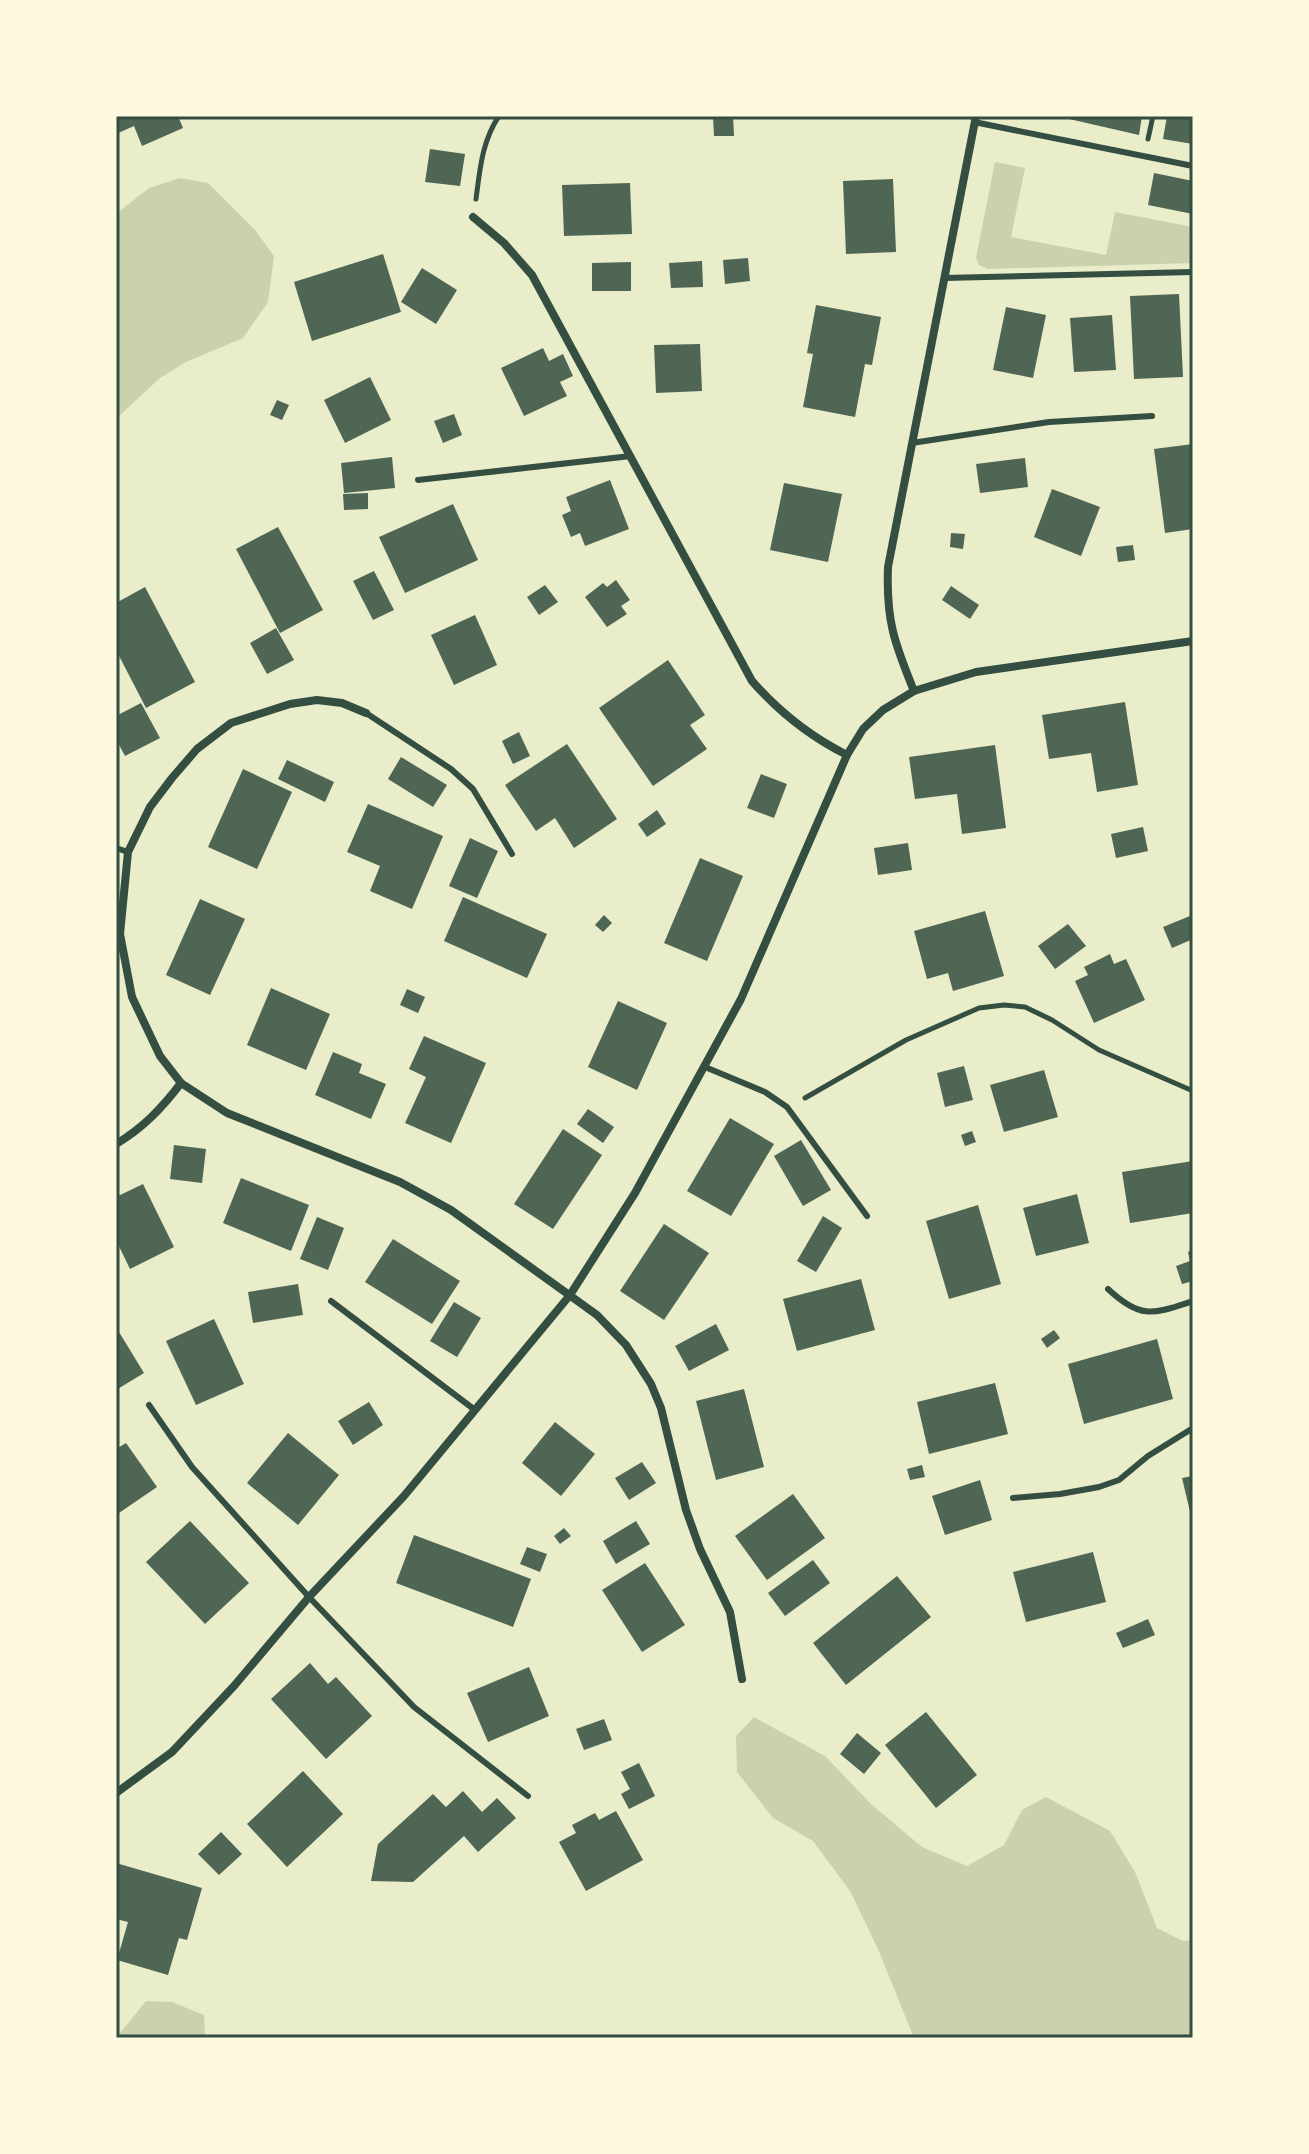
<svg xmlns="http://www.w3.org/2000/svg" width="1309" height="2154" font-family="'Roboto Condensed',sans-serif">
<rect width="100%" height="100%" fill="#e9edc9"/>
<g fill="#cad2ad">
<polygon points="995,162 1025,168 1011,237 1106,255 1115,212 1193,227 1193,263 988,269 979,265 976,258"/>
<polygon points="180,178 208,183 255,230 274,256 268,302 243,338 186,362 160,378 116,419 116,214 149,188"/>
<polygon points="754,1717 825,1756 871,1804 922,1847 967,1866 1004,1845 1022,1810 1046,1797 1110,1831 1135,1872 1157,1928 1183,1941 1193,1940 1193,2038 914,2038 878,1949 850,1891 813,1841 773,1818 737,1772 736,1736"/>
<polygon points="146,2001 172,2002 204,2015 205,2038 116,2038"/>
</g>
<g fill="#4f6655">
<polygon points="116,116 178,116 183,128 142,146 134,126 116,134"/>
<polygon points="713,116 733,116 734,136 714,136"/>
<polygon points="1056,116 1142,116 1139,135"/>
<polygon points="1167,116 1193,116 1193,144 1163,139"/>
<polygon points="430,149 465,154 460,186 425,182"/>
<polygon points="1154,173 1193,181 1193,214 1148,205"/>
<polygon points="893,179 896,252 846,254 843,181"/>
<polygon points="630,183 632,234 564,236 562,185"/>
<polygon points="383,254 401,312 312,341 294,282"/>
<polygon points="748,258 750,281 725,284 723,260"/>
<polygon points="702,261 703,287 671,288 669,263"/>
<polygon points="631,262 631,291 592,291 592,263"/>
<polygon points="422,268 457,290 436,324 401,302"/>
<polygon points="1179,294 1183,377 1134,379 1130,296"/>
<polygon points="816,305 881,317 872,365 865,364 855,417 803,407 813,354 807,353"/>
<polygon points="1006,307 1046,315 1033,378 993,370"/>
<polygon points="1112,315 1116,370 1074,372 1070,318"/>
<polygon points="700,344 702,391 656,393 654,345"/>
<polygon points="543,348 549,361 563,354 573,376 560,382 567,396 524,416 501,368"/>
<polygon points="370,377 391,420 345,443 324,400"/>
<polygon points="277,400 289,405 282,420 270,415"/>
<polygon points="454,414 462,435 443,443 434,421"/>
<polygon points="1193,444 1193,529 1165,533 1154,449"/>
<polygon points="392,457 395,488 344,493 341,463"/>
<polygon points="1025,458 1028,487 980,493 976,464"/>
<polygon points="610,480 629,529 585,546 580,533 571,537 562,515 571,511 566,497"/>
<polygon points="784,483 842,494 828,562 770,550"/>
<polygon points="1052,489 1100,507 1081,556 1034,537"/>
<polygon points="368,493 368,509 344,510 343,494"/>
<polygon points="453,504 478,560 405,593 379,537"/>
<polygon points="278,527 323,610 280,633 236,549"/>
<polygon points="951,533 965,534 963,549 950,547"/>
<polygon points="1133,545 1135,560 1118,562 1116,547"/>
<polygon points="374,571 394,610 373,620 353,581"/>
<polygon points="616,580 630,600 621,606 627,614 607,627 585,597 603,583 607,587"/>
<polygon points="545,585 558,602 539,615 527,597"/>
<polygon points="951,586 979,605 970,619 942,600"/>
<polygon points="145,587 195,682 146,708 116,650 116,603"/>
<polygon points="475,615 497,665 454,685 431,635"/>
<polygon points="276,628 294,660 267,674 250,643"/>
<polygon points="668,660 705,715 690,725 707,749 653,786 599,708"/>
<polygon points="1125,702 1138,785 1097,792 1091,753 1049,759 1042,715"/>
<polygon points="141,703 160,738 125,756 116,739 116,716"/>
<polygon points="519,732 530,756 513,764 502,741"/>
<polygon points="567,744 617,819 574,848 555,818 536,831 505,785"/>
<polygon points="995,745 1006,828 962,834 957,794 915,799 909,757"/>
<polygon points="401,757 447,785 433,807 388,779"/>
<polygon points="287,760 334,782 325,802 278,779"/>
<polygon points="243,769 292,792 257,869 208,847"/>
<polygon points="761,774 787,784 774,818 747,808"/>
<polygon points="368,804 443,836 412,909 370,891 380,866 347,852"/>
<polygon points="657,810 666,824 647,837 638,824"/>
<polygon points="1143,827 1148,851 1116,858 1111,834"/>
<polygon points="470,838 498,851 477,898 449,886"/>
<polygon points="908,843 912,870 878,875 874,848"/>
<polygon points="700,858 743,876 707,961 664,943"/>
<polygon points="463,897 547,934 527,978 444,941"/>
<polygon points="200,899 245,919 210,995 166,975"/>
<polygon points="985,911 1004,976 953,991 948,973 927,979 914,931"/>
<polygon points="604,915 612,923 603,932 595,925"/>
<polygon points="1190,916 1193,924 1193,939 1172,948 1163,927"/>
<polygon points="1068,924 1086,946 1055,969 1038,946"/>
<polygon points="1110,954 1114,964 1126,959 1145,1000 1094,1023 1075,981 1088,975 1084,967"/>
<polygon points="271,988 330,1014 306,1070 247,1045"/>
<polygon points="407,989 425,997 418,1013 400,1005"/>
<polygon points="618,1001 667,1023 637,1090 588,1067"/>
<polygon points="424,1036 486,1063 451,1143 405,1123 426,1077 409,1069"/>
<polygon points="333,1052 362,1064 359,1073 386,1084 371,1119 315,1095"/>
<polygon points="964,1066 973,1100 945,1107 937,1073"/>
<polygon points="1044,1070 1058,1117 1004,1132 990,1085"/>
<polygon points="588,1109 614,1127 603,1143 577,1124"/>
<polygon points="730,1118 774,1144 731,1216 687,1191"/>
<polygon points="563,1129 602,1155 553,1229 514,1204"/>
<polygon points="972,1131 976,1142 965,1146 961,1135"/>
<polygon points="801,1140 831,1190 803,1206 774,1156"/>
<polygon points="174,1145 206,1149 202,1183 170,1179"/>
<polygon points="1193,1161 1193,1213 1130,1223 1122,1172"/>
<polygon points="241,1178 309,1205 291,1251 223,1223"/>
<polygon points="143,1184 174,1247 130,1269 116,1240 116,1197"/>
<polygon points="1077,1194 1089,1243 1036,1256 1023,1208"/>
<polygon points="978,1205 1001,1284 949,1299 926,1221"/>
<polygon points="823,1216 842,1228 816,1272 797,1261"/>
<polygon points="317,1217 344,1228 328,1270 300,1259"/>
<polygon points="664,1224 709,1253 664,1320 620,1291"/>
<polygon points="393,1239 460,1281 432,1324 365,1282"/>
<polygon points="1193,1250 1193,1281 1182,1284 1176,1266 1190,1261 1188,1252"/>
<polygon points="861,1279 875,1330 797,1351 783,1299"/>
<polygon points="298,1284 303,1315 253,1323 248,1292"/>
<polygon points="454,1302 481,1318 457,1357 430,1341"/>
<polygon points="214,1319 244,1384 196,1405 166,1341"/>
<polygon points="716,1324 729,1350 689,1371 675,1346"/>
<polygon points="1054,1330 1060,1338 1047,1348 1041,1339"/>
<polygon points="119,1332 144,1373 116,1390 116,1334"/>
<polygon points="1157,1339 1173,1399 1084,1424 1068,1364"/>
<polygon points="995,1383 1008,1434 929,1454 917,1402"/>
<polygon points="744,1389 764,1467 716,1480 696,1401"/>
<polygon points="369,1402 383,1425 353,1445 338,1421"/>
<polygon points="555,1422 595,1454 561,1496 522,1463"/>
<polygon points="288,1433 339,1475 298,1525 247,1483"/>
<polygon points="126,1443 157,1487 116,1515 116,1449"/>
<polygon points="642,1462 656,1483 629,1500 615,1478"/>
<polygon points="922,1465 925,1477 910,1480 907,1469"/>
<polygon points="1193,1476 1193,1520 1192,1520 1182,1478"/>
<polygon points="980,1480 992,1520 945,1535 932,1496"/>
<polygon points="793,1494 825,1538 767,1580 735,1536"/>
<polygon points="190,1521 249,1583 205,1624 146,1562"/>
<polygon points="636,1521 650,1544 616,1564 603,1541"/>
<polygon points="564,1528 571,1536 560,1544 554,1536"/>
<polygon points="414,1535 531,1579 513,1627 396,1583"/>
<polygon points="527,1547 547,1554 540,1572 520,1564"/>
<polygon points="1093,1552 1106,1602 1026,1622 1013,1572"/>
<polygon points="813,1560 830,1583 785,1616 768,1593"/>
<polygon points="645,1563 685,1625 642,1652 602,1590"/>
<polygon points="897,1576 931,1617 846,1685 813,1643"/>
<polygon points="1148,1619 1155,1635 1123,1648 1116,1633"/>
<polygon points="310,1663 328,1684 336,1677 372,1716 326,1759 271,1699"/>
<polygon points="529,1667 549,1716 488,1742 467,1693"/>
<polygon points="926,1712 977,1775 936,1808 885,1745"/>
<polygon points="604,1719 612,1740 584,1750 576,1729"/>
<polygon points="857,1733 881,1753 864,1774 840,1754"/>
<polygon points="639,1763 655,1796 629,1809 621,1794 630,1789 621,1772"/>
<polygon points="303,1771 343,1814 287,1867 247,1824"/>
<polygon points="463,1791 482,1812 497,1798 516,1818 478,1852 464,1836 413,1882 371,1881 378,1844 433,1794 446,1807"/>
<polygon points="616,1811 643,1860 586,1891 559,1842 576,1833 572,1825 595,1813 599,1820"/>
<polygon points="221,1832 242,1854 219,1875 198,1854"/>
<polygon points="116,1863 202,1888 187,1940 179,1938 168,1975 117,1960 128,1922 116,1919"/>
</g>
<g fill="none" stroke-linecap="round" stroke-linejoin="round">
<g stroke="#344e41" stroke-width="5">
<polyline points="1148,139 1153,116"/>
<path d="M476,199C480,169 482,141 499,116"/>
<polyline points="805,1098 906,1040 979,1008 1004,1005 1025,1007 1052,1020 1099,1050 1193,1091"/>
</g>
<g stroke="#344e41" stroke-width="6">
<polyline points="974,122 1193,166"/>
<polyline points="944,278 1193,272"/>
<polyline points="912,443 1049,422 1152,416"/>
<polyline points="418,480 631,456"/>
<polyline points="366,713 451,769 473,789 512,854"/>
<polyline points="116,848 128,852"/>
<polyline points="705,1067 765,1092 787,1107 867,1216"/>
<path d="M1108,1289C1141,1320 1153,1314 1193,1301"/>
<polyline points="331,1301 475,1410"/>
<polyline points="149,1405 192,1467 309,1597 414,1707 528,1796"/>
<polyline points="1013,1498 1060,1494 1099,1487 1119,1480 1148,1456 1193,1428"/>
</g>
<g stroke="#344e41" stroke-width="8">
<path d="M473,217L504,243L532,275L752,681C780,713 809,736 847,755"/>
<path d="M914,691C894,642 886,620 888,567L976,116"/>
<polyline points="366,713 342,703 317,700 290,704 231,723 197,749 172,778 150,807 128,852 120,934 132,997 160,1056 181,1083 227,1113 400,1182 451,1210 597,1315 626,1345 651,1384 661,1408 686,1510 700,1549 730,1612 742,1679"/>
<path d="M116,1144C143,1128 162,1108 181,1083"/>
<polyline points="116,1793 172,1752 234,1686 309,1597 404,1496 570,1295 635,1193 741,999 847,755 863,729 883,710 914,691 976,672 1193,641"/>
</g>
</g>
<rect width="1309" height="2154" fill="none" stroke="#fefae0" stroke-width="236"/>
<rect x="118" y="118" width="1073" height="1918" fill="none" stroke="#344e41" stroke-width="3"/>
</svg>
